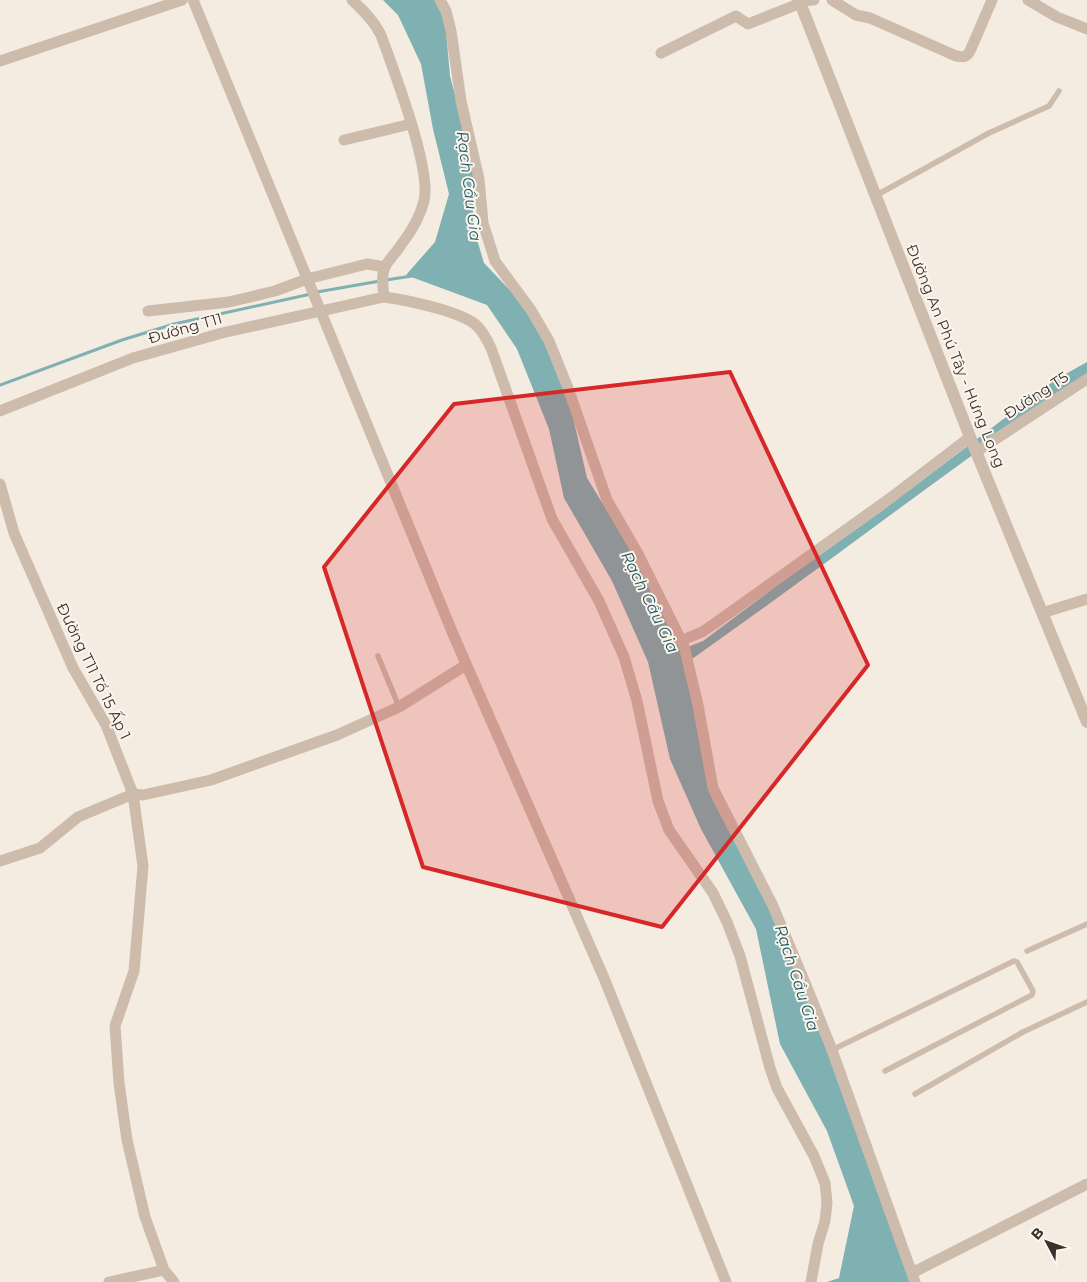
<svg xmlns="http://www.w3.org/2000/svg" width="1087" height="1282" font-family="Montserrat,sans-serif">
<rect width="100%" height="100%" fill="#f4ebe1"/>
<path fill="#7fb0b2" d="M383,0H436L445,19L450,76L473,164V226L484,263L524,305L544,342L569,400L587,478L634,555L680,650L703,641L779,584L879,513L1055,380L1087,362V373C951,468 820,569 685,664L712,798L777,924L806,993L910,1282H827L839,1278L854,1206L827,1131L780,1044L756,929L701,829L670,759L648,662L612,581L564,498L549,429L517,349L487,305L406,275L435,242L449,194L433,129L421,64L398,15Z"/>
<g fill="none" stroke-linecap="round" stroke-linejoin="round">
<g stroke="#7fb0b2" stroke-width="3">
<polyline points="386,280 412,276"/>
<polyline points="317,292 380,281"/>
<polyline points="0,385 122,340 174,324 311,294"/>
</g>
<g stroke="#cdbbac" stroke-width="5.5">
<polyline points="875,196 989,133 1049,106 1059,91"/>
<polyline points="378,656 399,707"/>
<polyline points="1027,951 1087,924"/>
<polyline points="832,1050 1014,961 1017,962 1033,991 1032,995 885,1071"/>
<polyline points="915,1094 1023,1032 1087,1002"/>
</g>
<g stroke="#cdbbac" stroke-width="11">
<polyline points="193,0 453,634 604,978 726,1282"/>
<path d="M352,0C364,11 374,21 381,35C393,69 432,169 424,201C420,217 411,232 401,245C397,252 389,259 385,267C381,275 383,288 384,297"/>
<polyline points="440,0 446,11 451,31 461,101 479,179 483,223 495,261 531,310 549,341 568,388 607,500 637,552 684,646 698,705 713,788 773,906 808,990 832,1050 915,1282"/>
<path d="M832,0L856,15L870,18L956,56C963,57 966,58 970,51L992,0"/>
<polyline points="1028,0 1057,17 1087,29"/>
<polyline points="800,1 814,0"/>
<polyline points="661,53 736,16 748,24 801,3"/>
<polyline points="0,61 182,0"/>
<polyline points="344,140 411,124"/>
<polyline points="148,311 229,302 275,291 307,279 367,264 385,267"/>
<path d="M0,411L133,358L222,333L384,297C406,300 460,311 476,325C483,331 487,340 491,348L552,519L599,601L624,657L637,701L658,801L669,830L713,893L727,922L740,956L770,1068L777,1088L814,1156L825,1183L827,1203L825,1221L818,1244L811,1282"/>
<polyline points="976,452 1087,379"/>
<polyline points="0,484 14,533 73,668 106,725 133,794 143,866 134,971 115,1026 119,1083 127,1140 145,1217 164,1270 174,1282"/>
<polyline points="1042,613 1087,599"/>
<polyline points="680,641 702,632 714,624 889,499 970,437"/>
<polyline points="0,861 40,848 78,817 133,794 143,795 211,780 337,735 399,707 466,665"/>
<polyline points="912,1273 1087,1184"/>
<polyline points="109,1282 164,1270"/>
</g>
<polyline stroke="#cdbbac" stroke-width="12" points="799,0 970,437 1087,722"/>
</g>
<path fill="#d62828" fill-opacity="0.2" stroke="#d62828" stroke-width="4" stroke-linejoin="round" d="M730,372L868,665L662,927L423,867L324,567L454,404Z"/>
<g text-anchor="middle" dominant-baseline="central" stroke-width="4" stroke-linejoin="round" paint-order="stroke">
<g font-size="15" fill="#3b302b" stroke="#fbf5ee">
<text transform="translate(185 328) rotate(-16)">Đường T11</text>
<text transform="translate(956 356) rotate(68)">Đường An Phú Tây - Hưng Long</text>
<text transform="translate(1036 395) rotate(-33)">Đường T5</text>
<text transform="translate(94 671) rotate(64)">Đường T11 Tổ 15 Ấp 1</text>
</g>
<g font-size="16" font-style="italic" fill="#1f5a5e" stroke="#fbf5ee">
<text transform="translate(469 186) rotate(83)">Rạch Cầu Gia</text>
<text transform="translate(650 602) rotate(64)">Rạch Cầu Gia</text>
<text transform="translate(797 978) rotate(72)">Rạch Cầu Gia</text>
</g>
</g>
<g transform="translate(1047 1242) rotate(311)" stroke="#fbf5ee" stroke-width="4" paint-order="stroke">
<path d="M0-4L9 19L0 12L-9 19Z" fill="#3b302b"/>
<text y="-8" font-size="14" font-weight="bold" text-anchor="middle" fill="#3b302b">B</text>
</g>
</svg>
